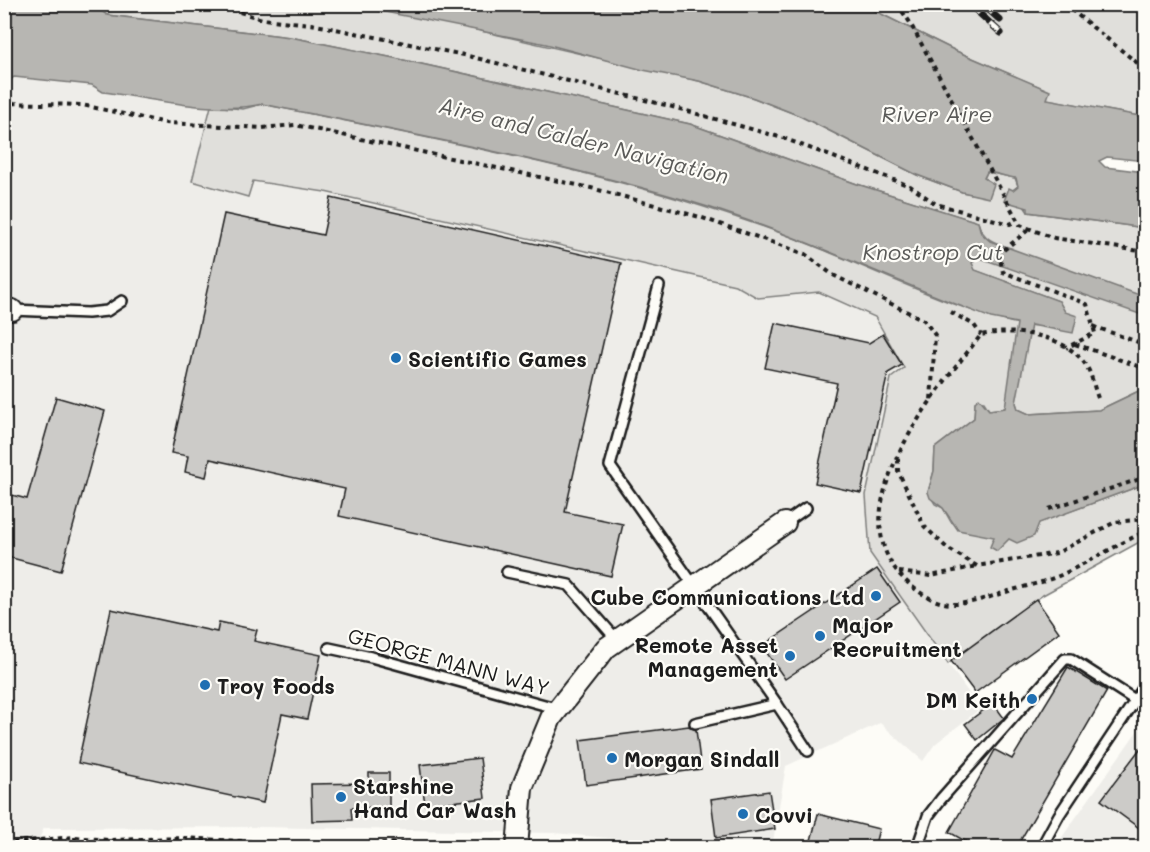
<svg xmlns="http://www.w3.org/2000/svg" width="1150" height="852" font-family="Mali,sans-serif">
<rect width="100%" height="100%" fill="#fdfcf7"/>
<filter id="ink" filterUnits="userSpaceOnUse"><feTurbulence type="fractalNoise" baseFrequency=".0167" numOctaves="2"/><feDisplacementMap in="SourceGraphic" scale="12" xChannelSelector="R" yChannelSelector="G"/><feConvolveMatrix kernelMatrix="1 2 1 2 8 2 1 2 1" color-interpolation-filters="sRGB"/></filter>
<g filter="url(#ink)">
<g fill="#eeede9">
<polygon points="14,77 92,85 103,92 219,108 537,162 708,207 816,246 947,301 866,495 870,553 980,709 935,744 923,761 880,723 786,766 772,847 708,847 554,833 260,827 44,828 39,839 5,842 4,84"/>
<polygon points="1145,720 1145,847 1055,847"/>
</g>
<g fill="#e0dfdb" stroke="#7e7e7c" stroke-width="1.5">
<path d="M101,4H350L455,25L699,81L754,98L800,116L917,175L962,192L989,197L984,179L987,172L1015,178L1018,186L1013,190L1028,212L1145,228V388L1099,410L1029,414L1018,409L1016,403L1017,393L1008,392L1005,408L989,410L984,402H975L974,418L935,448L934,471L928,492L935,504L943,508L951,522L1009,539L1038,523L1145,484V539L1043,595L948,664L870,553L866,495L891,378L904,368L875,317L819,292L758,298L735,285L325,192L253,181L248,197L192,181L211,106L243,109L262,104C449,142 642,176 819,248C860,264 1006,333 1041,325C1049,324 1058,316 1065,312L1059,301L974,270L972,263L976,258L1011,248C995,243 983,240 978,222L857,184L690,124L399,59L290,37L107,15L100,10Z"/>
<polygon points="863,5 1145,5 1145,117 1046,99 1049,91 956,51"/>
</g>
<g fill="#b7b6b2" stroke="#797876" stroke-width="1.5">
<path d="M5,4L101,5L100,10L107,15L290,37L399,59L690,124L857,184L978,222L981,233L990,241L1145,297V316L980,258H976L972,263L975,270L1059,301L1065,312L1077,316L1073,333L1031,325L1016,403L1018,409L1029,414L1099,410L1145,388V484L1039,523L1034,536L1017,543L1009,539L997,551L990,547L994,537L958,530L943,508L930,498L928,492L934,471L935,448L974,418L975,402L979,398L989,410L1005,408L1017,323L991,318C897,282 805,238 708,207C563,162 411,134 262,104C218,115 149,98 103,92L92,85L14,77L5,84Z"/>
<path d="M350,5H863L956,51L1050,91L1047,99L1145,117V161L1107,157L1099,161L1105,167L1145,172V228L1028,212V208L1004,201L1009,188L1013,190L1018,186L1016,178C1007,178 992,171 987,172L984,178L994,184L989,198L962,192L917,175L800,116L754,98L699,81L643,70L546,44Z"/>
</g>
<g fill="#cccbc8" stroke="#1c1c1c" stroke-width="1.5">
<polygon points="331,198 621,263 565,512 623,524 611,576 339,516 345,489 210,459 206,477 185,472 188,456 171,453 224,214 323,235"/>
<polygon points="775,323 869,343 883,334 902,365 888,373 861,493 815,483 837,383 765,368"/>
<polygon points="56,397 105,411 61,571 4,556 4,493 27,499"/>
<polygon points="877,569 900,602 785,679 762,646"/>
<polygon points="1036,599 1059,632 975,693 951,661"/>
<polygon points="111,609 217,632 219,622 257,630 254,641 321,655 307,719 282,714 263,803 78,763"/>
<polygon points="1068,667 1107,691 1016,848 977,848 949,832 995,750 1012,759"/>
<polygon points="993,703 1004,718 977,740 965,724"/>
<polygon points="689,726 696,730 701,769 586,785 580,740"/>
<polygon points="1146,741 1146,833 1101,800"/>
<polygon points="480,758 485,798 425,805 420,765"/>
<polygon points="369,773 389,773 389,807 351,808 352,820 312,821 311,784 369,783"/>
<polygon points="769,791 775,829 716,838 711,799"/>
<polygon points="818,814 879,829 874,848 809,848"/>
</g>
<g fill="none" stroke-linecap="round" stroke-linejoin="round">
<defs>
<g id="service">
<polyline points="659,286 610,466 777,704 695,723"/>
<polyline points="12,310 88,313 107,311 122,301"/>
<polyline points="785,523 806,508"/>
<polyline points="507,572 569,585 617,640"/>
<polyline points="329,648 371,657 559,709"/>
<polyline points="777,704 808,751"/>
<polyline points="917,848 928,816 941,799 1065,659 1071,659 1135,700"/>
<polyline points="1041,848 1059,815 1146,684"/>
</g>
<g id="minor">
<polyline points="4,309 12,310"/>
<polyline points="517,848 522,788 551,718 606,648 785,523"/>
</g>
</defs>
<use href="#service" stroke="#1c1c1c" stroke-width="14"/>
<use href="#minor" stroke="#1c1c1c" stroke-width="24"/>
<g stroke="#1c1c1c" stroke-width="4" stroke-dasharray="4.5 4.5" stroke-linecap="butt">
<polyline points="119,4 148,4"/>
<polyline points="214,4 262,19 311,24 464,55 669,106 783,138 910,186 936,204 1010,224 1016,221"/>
<polyline points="897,4 909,21 1020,225 1054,238 1146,252"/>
<polyline points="1064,4 1146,70"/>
<polyline points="4,103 82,105 166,123 262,128 295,125 591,188 700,217 805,254 833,275 924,320 935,335 931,401"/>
<polyline points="1028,230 999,254 1003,272 1087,304 1095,333 1066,348"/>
<polyline points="951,312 974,325 981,335"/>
<polyline points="1093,326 1146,345"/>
<polyline points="1075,344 1146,369"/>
<path d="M1098,398C1094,388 1092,375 1087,367C1067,334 1015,328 981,335C937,391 837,506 901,576C915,591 935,605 956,604C974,603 993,596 1009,591C1026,586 1045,582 1061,575C1090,561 1117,545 1146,531"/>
<polyline points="898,459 898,471 924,526 947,548 977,566 1057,553 1115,522 1146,519"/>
<polyline points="1049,509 1146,477"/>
<polyline points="899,572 931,576 977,566"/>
<polyline points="75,837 75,848"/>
<polyline points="4,843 75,837 108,840 185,838 271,843 500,843"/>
<polyline points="535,843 621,848"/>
</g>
<use href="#service" stroke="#fdfcf7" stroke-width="9"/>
<use href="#minor" stroke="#fdfcf7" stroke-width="20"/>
<defs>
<g id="rail">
<polyline points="969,4 1001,33"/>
<polyline points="982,4 1000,20"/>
</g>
</defs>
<use href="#rail" stroke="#1c1c1c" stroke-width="7"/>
<use href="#rail" stroke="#fdfcf7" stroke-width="4.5" stroke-dasharray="14" stroke-linecap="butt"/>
</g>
</g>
<g fill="#1f6fb2" stroke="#fdfcf7" stroke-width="2">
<circle cx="396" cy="358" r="6"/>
<circle cx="876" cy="596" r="6"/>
<circle cx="820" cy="636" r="6"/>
<circle cx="790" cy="656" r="6"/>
<circle cx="205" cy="685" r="6"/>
<circle cx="1032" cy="699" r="6"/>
<circle cx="612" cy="758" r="6"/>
<circle cx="341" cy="797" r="6"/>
<circle cx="743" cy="814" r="6"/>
</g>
<g text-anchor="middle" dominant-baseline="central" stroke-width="4.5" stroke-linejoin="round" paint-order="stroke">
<g font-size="21" font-weight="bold" fill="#1c1c1c" stroke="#fdfcf7" text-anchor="start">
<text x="408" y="358">Scientific Games</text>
<text x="864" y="596" text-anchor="end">Cube Communications Ltd</text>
<text x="832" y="624">Major<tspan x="832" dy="24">Recruitment</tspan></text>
<text x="778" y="644" text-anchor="end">Remote Asset<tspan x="778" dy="24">Management</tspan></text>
<text x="217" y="685">Troy Foods</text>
<text x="1020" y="699" text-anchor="end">DM Keith</text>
<text x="624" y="758">Morgan Sindall</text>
<text x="353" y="785">Starshine<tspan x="353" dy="24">Hand Car Wash</tspan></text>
<text x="755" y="814">Covvi</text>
</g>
<g font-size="21" fill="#1c1c1c" stroke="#fdfcf7">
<text transform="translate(449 661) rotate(15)">GEORGE MANN WAY</text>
</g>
<g font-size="22" font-style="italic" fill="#5a5a58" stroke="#fdfcf7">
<text x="937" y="113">River Aire</text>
<text transform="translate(584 140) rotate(14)">Aire and Calder Navigation</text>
<text x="933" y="251">Knostrop Cut</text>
</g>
</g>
<rect width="1150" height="852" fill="none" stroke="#fdfcf7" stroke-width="24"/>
<rect x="12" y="12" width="1126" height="828" fill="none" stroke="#1c1c1c" stroke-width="2" filter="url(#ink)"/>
</svg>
